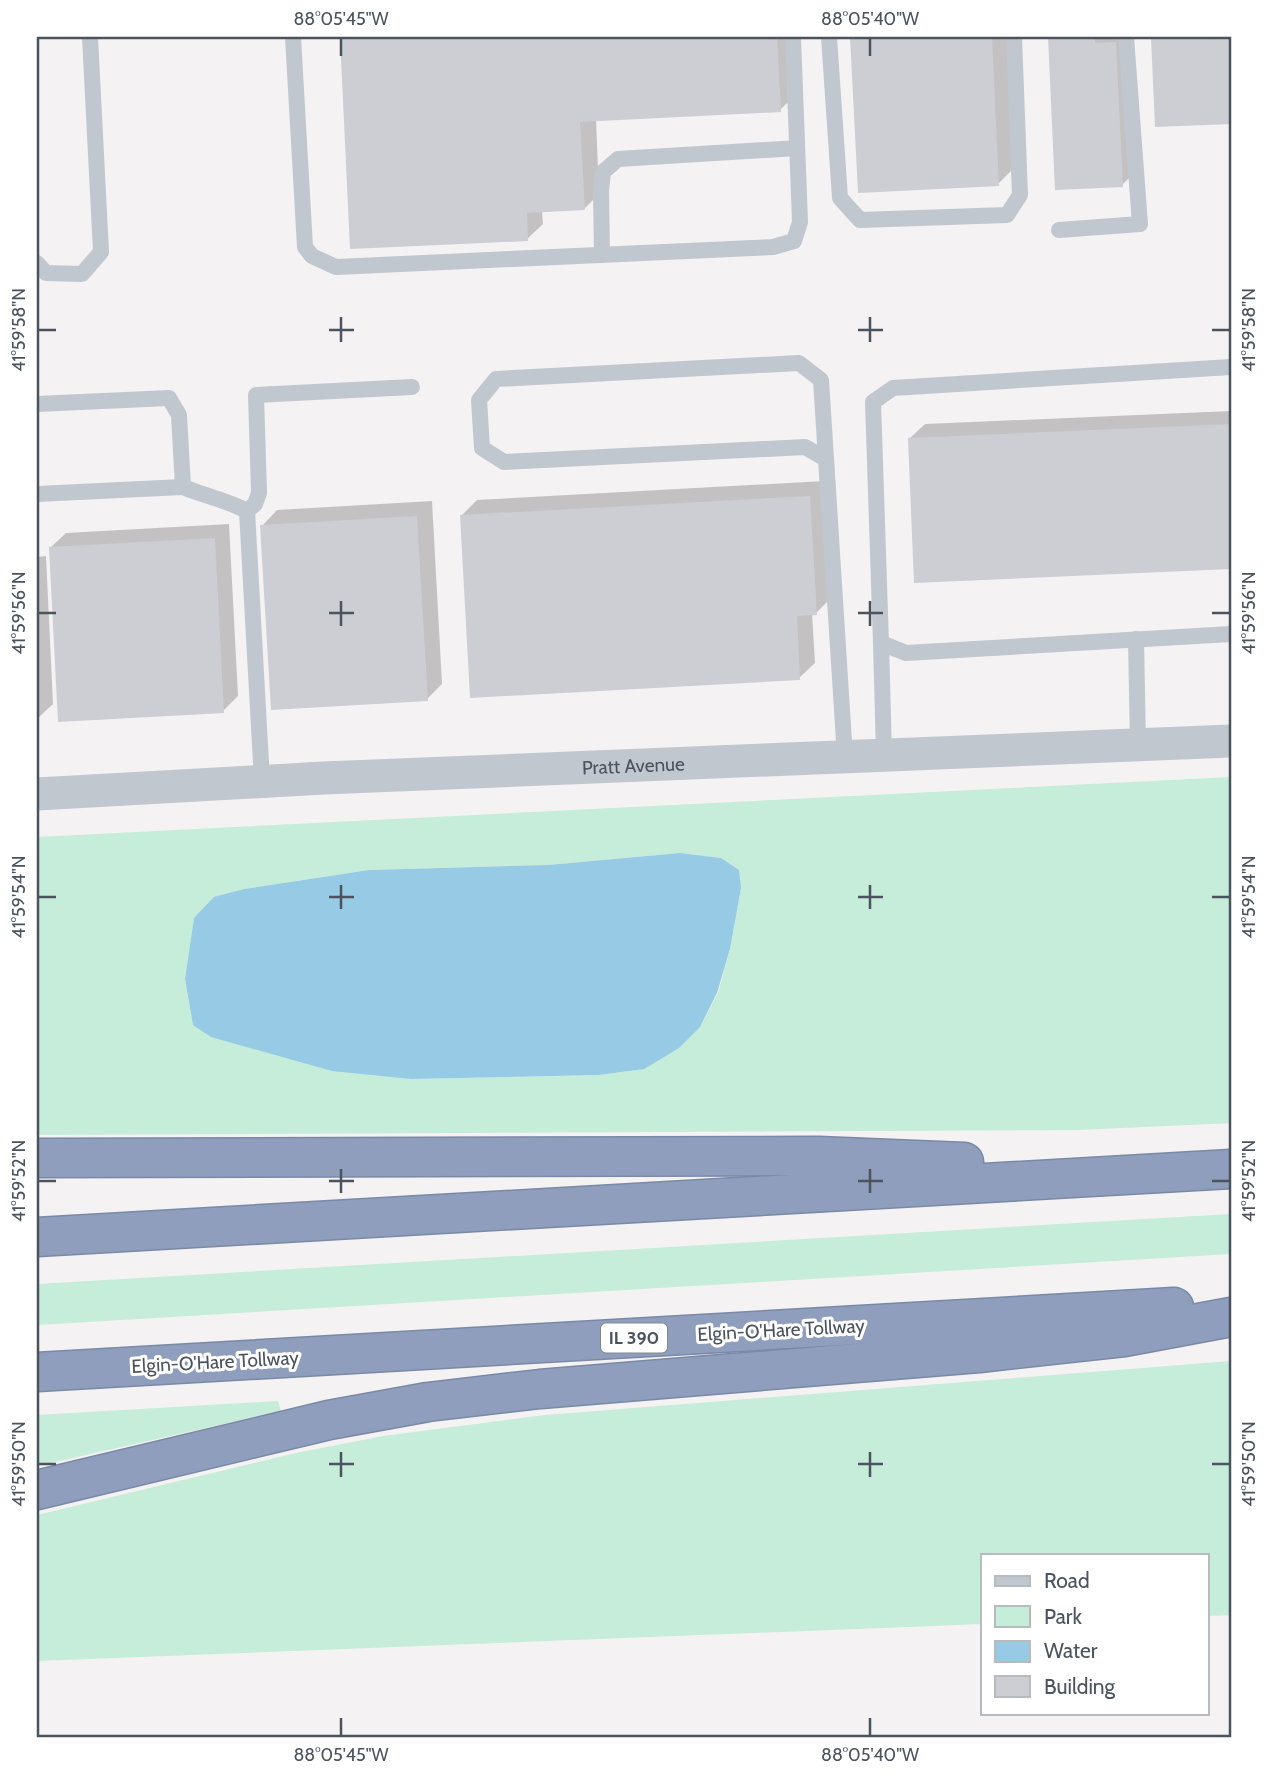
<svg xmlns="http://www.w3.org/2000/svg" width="1268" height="1774" font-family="Cabin,sans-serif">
<rect width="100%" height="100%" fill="#f4f2f2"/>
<g fill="#c6ecda" fill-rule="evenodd">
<path d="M1231,777V1123L1078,1130L37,1135V837ZM680,853L721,858L741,888L730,949L718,993L700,1027L644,1069L599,1075L411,1079L193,1025L185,980L194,918L244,889L369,870L548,865Z"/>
<polygon points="1231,1214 1231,1254 37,1325 37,1284"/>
<polygon points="1231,1361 1231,1615 1207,1616 1207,1555 983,1555 983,1624 37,1661 37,1515 296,1453 383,1436 545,1415"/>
<polygon points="278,1401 281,1411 37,1466 37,1415"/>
</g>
<polygon fill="#97cae5" points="680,853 721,858 739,870 741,888 730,949 717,993 700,1027 679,1048 644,1069 599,1075 411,1079 332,1071 211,1037 193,1025 185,979 194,918 214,897 244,889 369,870 548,865"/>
<g fill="#0003">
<polygon points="342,37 792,37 795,95 780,110 596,119 599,194 584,209 542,211 543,224 527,239 352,247"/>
<polygon points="852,37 1007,37 1013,169 998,184 859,191"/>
<polygon points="1050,37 1131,37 1137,170 1122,185 1057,188"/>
<polygon points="1153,37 1231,37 1231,122 1156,125"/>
<polygon points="1231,411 1231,567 915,581 909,439 925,424"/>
<polygon points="825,481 831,598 816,613 812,613 815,663 799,678 462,515 477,500"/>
<polygon points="432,501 442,684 427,699 262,526 277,510"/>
<polygon points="229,524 238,696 223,711 50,548 66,533"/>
<polygon points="46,556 53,704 37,719 37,557"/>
</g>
<g fill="#ccced4">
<polygon points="340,37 777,37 781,112 580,122 585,210 527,213 528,241 350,249"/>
<polygon points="850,37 992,37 999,186 858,193"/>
<polygon points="1048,37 1095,37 1095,43 1116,42 1123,187 1055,190"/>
<polygon points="1151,37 1231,37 1231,124 1155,127"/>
<polygon points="1231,424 1231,569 914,583 908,438"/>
<polygon points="810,496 817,615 797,616 800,680 470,698 460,515"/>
<polygon points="417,516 428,701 271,710 260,525"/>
<polygon points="215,538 224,713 58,722 49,547"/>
</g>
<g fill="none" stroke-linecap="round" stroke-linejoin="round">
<defs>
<g id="highway">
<polyline points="37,1158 818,1156 964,1162"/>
<polyline points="37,1237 1231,1169"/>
<polyline points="37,1372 1174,1307"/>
<polyline points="37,1490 329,1420 428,1402 540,1389 979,1353 1124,1337 1231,1317"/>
</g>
</defs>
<use href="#highway" stroke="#7a89a7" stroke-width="41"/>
<g stroke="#c1c7cf" stroke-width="16">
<polyline points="293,37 305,247 312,256 336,267 773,247 794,241 800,222 793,37"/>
<polyline points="829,37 840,198 860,220 1007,215 1020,195 1014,37"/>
<polyline points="1059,230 1140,224 1126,37"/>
<polyline points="602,255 601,190 603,172 618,159 797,148"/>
<polyline points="37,263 46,273 82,274 101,252 90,37"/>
<polyline points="1231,367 893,388 873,402 881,643 906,653 1231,634"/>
<path d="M37,404L169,398L179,415L183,487C205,496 226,500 247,511L262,781"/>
<polyline points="826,459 805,447 504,462 482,448 479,400 496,379 799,363 821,380 845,757"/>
<polyline points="37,494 183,487"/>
<polyline points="247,511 255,504 259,493 256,395 412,387"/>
<polyline points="1136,639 1138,745"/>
<polyline points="881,643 884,755"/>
</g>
<path stroke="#c1c7cf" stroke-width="33" id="s1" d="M37,794L324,778L1231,741"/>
<use href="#highway" stroke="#8f9ebc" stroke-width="38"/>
</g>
<path fill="none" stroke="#4b535e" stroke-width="2.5" d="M341,38V56M870,38V56M341,317V342M870,317V342M38,330H56M329,330H354M858,330H883M1212,330H1230M341,601V626M870,601V626M38,613H56M329,613H354M858,613H883M1212,613H1230M341,885V909M870,885V909M38,897H56M329,897H354M858,897H883M1212,897H1230M341,1169V1193M870,1169V1193M38,1181H56M329,1181H354M858,1181H883M1212,1181H1230M341,1452V1477M870,1452V1477M38,1464H56M329,1464H354M858,1464H883M1212,1464H1230M341,1718V1736M870,1718V1736"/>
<g text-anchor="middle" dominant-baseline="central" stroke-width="6" stroke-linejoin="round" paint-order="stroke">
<rect fill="#fff" stroke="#81878e" stroke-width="2" x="601" y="1323.5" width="66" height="29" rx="5"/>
<g font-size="18" font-weight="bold" fill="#4b535e">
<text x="634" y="1338">IL 390</text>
</g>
<g font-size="19" fill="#4b535e" stroke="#fff">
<text stroke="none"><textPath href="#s1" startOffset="597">Pratt Avenue</textPath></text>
<text transform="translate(781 1330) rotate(-3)">Elgin-O'Hare Tollway</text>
<text transform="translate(215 1362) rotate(-3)">Elgin-O'Hare Tollway</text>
</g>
</g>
<rect width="1268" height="1774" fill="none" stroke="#ffffff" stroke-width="77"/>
<rect x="981" y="1554" width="228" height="161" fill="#ffffff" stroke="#b7babf" stroke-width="2"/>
<rect x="995" y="1576" width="35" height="10" fill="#c1c7cf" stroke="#b7babf" stroke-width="2"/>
<text x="1044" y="1588" font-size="21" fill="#4b535e">Road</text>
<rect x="995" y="1606" width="35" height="21" fill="#c6ecda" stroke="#b7babf" stroke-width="2"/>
<text x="1044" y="1624" font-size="21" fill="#4b535e">Park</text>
<rect x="995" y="1641" width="35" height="21" fill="#97cae5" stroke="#b7babf" stroke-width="2"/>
<text x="1044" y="1658" font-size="21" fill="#4b535e">Water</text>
<rect x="995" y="1676" width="35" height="21" fill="#ccced4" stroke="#b7babf" stroke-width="2"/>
<text x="1044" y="1694" font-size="21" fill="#4b535e">Building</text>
<rect x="38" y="38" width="1192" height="1698" fill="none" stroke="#4b535e" stroke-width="2.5"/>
<g font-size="18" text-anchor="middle" fill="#4b535e">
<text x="341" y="25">88°05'45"W</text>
<text x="870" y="25">88°05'40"W</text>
<text transform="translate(19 330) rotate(-90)" y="6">41°59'58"N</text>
<text transform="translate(1249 330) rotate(-90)" y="6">41°59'58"N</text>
<text transform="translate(19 613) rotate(-90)" y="6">41°59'56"N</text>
<text transform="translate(1249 613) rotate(-90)" y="6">41°59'56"N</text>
<text transform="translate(19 897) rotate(-90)" y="6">41°59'54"N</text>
<text transform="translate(1249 897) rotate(-90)" y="6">41°59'54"N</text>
<text transform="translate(19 1181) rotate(-90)" y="6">41°59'52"N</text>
<text transform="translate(1249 1181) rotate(-90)" y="6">41°59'52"N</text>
<text transform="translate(19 1464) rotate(-90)" y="6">41°59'50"N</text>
<text transform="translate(1249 1464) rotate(-90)" y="6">41°59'50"N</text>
<text x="341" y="1761">88°05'45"W</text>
<text x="870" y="1761">88°05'40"W</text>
</g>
</svg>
